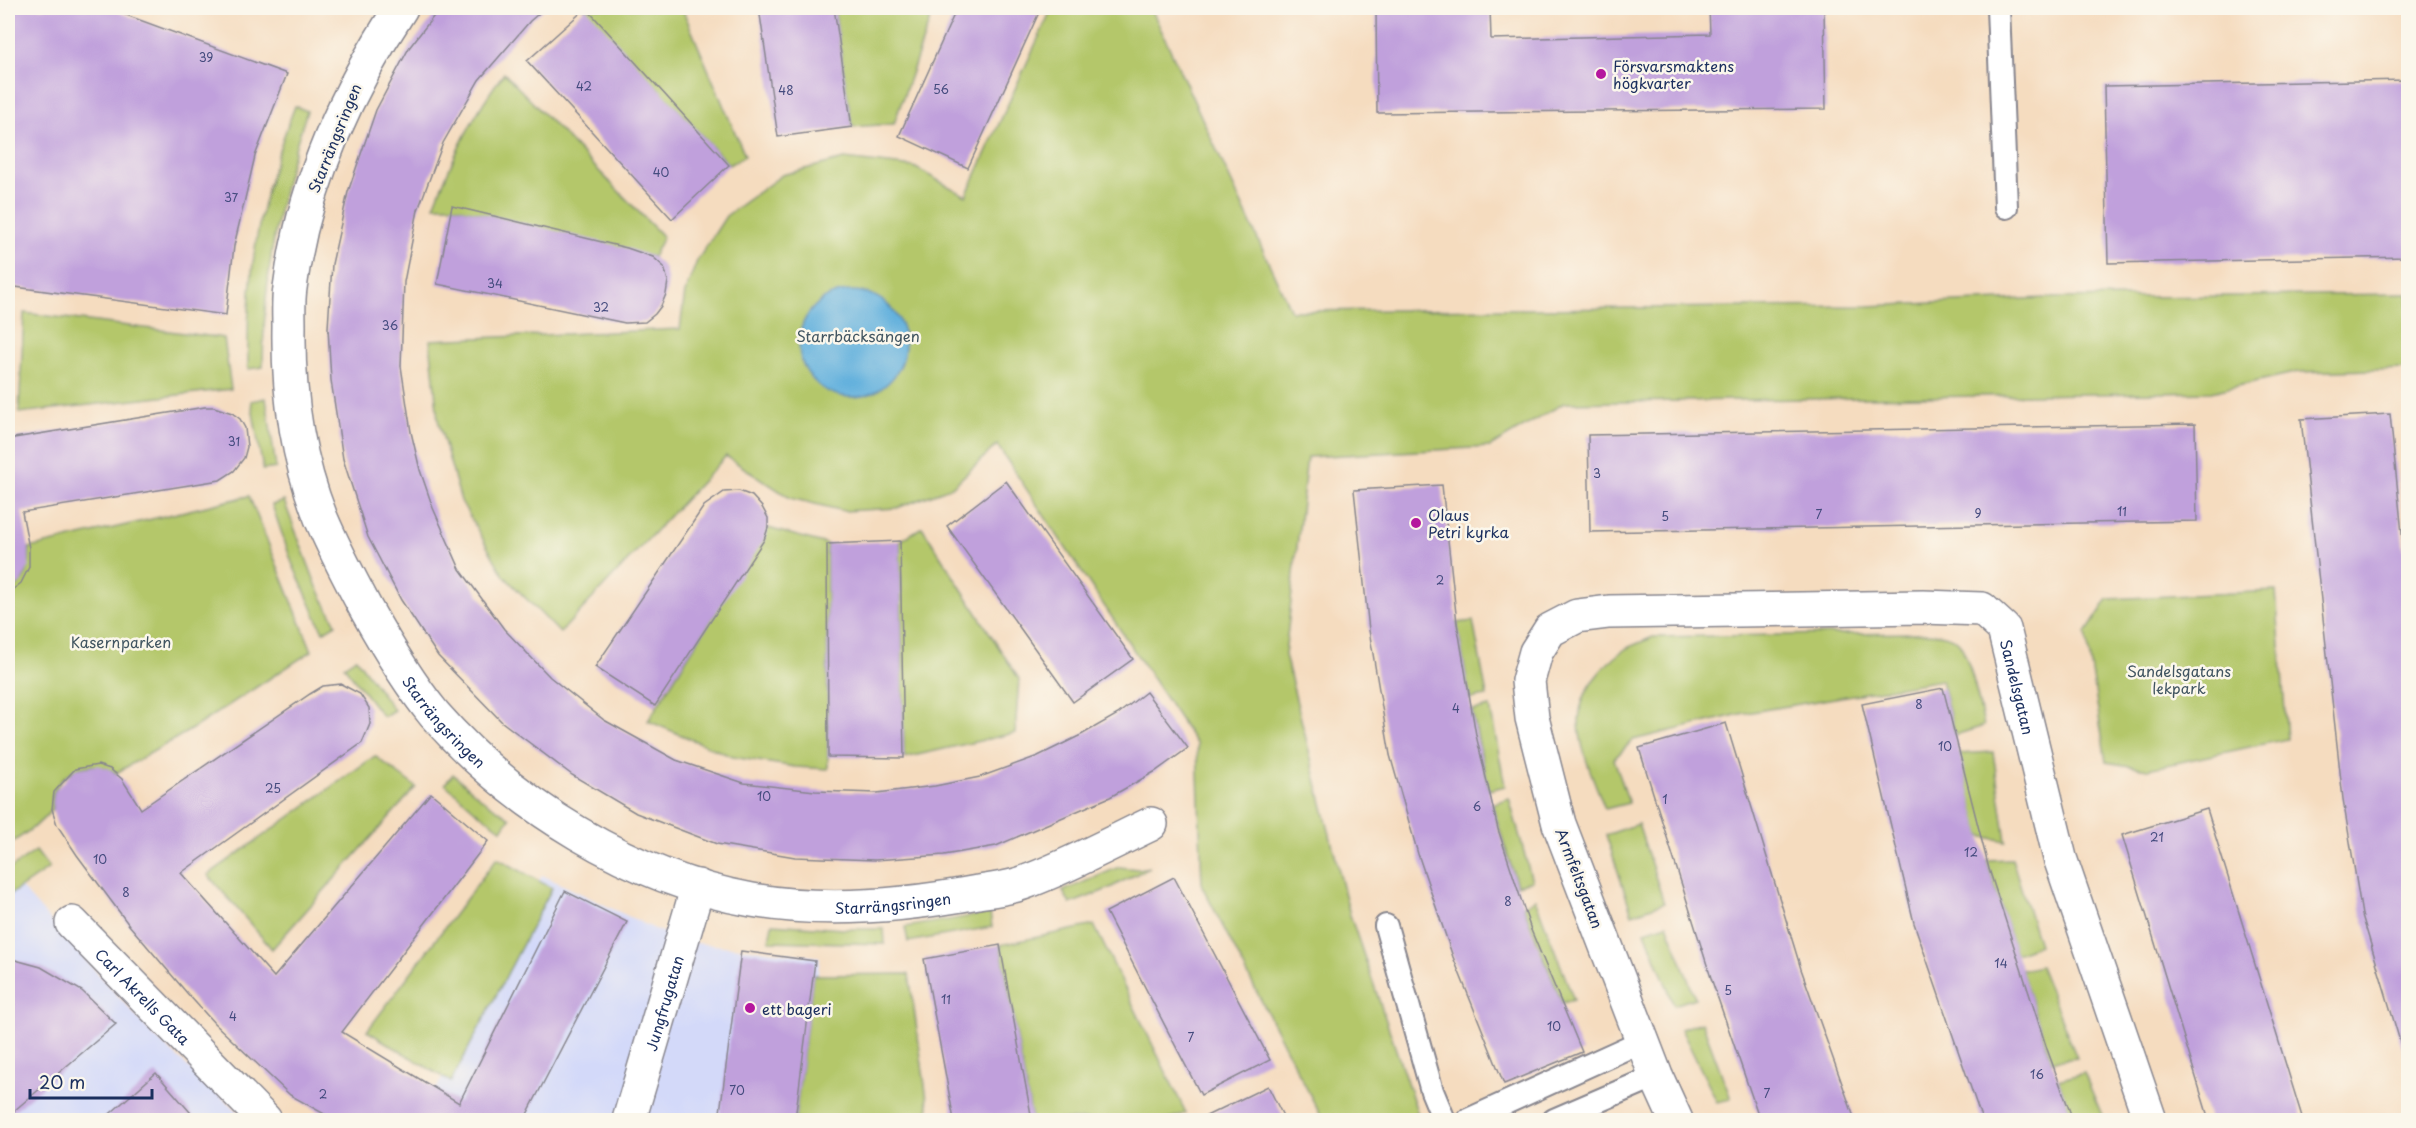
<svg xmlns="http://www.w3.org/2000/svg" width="2416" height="1128" font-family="'Playpen Sans',sans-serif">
<rect width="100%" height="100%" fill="#fbf7ec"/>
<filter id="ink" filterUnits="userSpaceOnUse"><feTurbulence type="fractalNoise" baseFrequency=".0167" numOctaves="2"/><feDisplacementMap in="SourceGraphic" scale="12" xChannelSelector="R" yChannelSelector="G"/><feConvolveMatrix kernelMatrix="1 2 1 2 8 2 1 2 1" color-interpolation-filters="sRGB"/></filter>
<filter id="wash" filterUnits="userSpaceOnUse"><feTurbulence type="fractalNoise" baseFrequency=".008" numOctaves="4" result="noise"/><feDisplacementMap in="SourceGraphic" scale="24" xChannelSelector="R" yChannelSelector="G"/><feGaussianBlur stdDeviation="1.35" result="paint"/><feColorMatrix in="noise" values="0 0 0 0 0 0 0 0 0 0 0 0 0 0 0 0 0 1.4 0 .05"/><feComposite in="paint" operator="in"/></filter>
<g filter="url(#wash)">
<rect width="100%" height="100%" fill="#f5dcbf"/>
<g fill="#d3d9f9">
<polygon points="8,873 154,1036 247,1120 8,1120"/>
<polygon points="542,875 659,931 696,943 820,957 799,1120 421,1120"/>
</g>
<g fill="#b4c76b" stroke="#687b64" stroke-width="1.5">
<polygon points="584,8 682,8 745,156 729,165"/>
<polygon points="834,8 934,8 894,124 852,127"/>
<polygon points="1052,8 1151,8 1291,311 1868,306 2046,298 2408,294 2408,369 2298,372 2211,392 1564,403 1490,447 1307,457 1285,655 1350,915 1420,1120 1323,1120 1202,886 1197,745 997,445 952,487 897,508 844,511 790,498 726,456 560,633 504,576 461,501 438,420 430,340 680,329 685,292 697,261 726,216 782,175 844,159 914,167 966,196"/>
<path d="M504,73L663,237L653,257L452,206H434C453,157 472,115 504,73Z"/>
<path d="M295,106L307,111C278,196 263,277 263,367L248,369C246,270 259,198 295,106Z"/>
<polygon points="24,313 224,338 231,389 19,413"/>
<polygon points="266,398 276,468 263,470 251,401"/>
<path d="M249,496L312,651L192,729L116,773C94,759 65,767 54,792C52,797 54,805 51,810C41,824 22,836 8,845V593C26,582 30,569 29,548Z"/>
<polygon points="284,501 317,587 336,624 323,632 292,563 272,505"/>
<polygon points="922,527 1019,679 1015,733 904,758 900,541"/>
<polygon points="768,528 827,544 828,769 795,767 733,757 648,721"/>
<polygon points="2276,591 2287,739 2148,769 2106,762 2086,633 2108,599"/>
<polygon points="1473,621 1487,696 1470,699 1457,623"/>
<path d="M1915,633C1928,633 1946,632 1957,641C1969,651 1980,708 1984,726L1955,735L1941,680L1740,714L1633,740L1614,759L1629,803L1605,809C1595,782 1579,750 1579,720C1580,690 1603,664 1627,648C1635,644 1645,641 1653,637Z"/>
<polygon points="356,658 394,710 383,717 344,666"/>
<polygon points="1490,707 1505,786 1489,790 1472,711"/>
<polygon points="1993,752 2006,841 1980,836 1959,754"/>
<polygon points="375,756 416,787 272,949 208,875"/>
<polygon points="453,774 483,800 510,818 502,830 476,811 445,784"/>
<polygon points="1509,798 1532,881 1517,885 1492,804"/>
<polygon points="1638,824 1664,903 1632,914 1606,835"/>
<polygon points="36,851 49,868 11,894 8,890 8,870"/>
<polygon points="497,858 552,888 451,1082 367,1031"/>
<polygon points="2012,859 2039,945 2016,954 1986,860"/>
<polygon points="1119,867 1138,869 1150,867 1108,889 1070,904 1063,891"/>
<polygon points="1535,899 1574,1000 1562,1003 1523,906"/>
<polygon points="990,913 992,927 908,942 905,927"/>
<polygon points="772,924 843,929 884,929 885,944 769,941"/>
<polygon points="1667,924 1695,998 1674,1005 1645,931"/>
<polygon points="1094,925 1186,1113 1167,1120 1032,1120 1000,945"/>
<polygon points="2040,966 2077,1058 2051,1061 2021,970"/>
<polygon points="909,974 930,1120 795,1120 813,975"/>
<polygon points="1702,1022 1731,1099 1717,1102 1681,1029"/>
<polygon points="2084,1073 2104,1120 2073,1120 2058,1080"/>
</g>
<circle fill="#63b1dd" stroke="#3f709e" stroke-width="1.5" cx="852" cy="344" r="53"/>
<g id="blocks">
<g fill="#c0a0dc">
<polygon points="8,8 107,8 287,74 255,156 234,246 226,315 8,286"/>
<polygon points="440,8 545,8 530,21 479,80 443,143 418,210 404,282 401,366 411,432 420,470 433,508 460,569 504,629 550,677 604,720 676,760 744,783 815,791 877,793 935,786 980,777 1038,756 1081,735 1118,714 1146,692 1188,748 1156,771 1110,797 996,846 944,855 875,860 795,857 717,844 636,813 572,775 502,722 438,656 401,600 368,537 343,459 331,380 328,328 332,264 348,192 376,110 409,48"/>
<polygon points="586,8 729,165 672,219 527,61"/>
<polygon points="759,8 834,8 852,127 778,137"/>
<polygon points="957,8 1041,8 968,168 899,136"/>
<polygon points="1376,8 1490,8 1491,39 1710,34 1709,8 1824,8 1826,109 1377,113"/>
<polygon points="2408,80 2408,257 2108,263 2104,86"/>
<polygon points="452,206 627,248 653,257 664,267 668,281 666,294 661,306 655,314 645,322 625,323 437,284"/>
<polygon points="205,407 214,407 232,413 240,419 245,428 247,447 244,458 234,471 220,480 22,512 29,548 29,567 21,583 8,593 8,439"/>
<polygon points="2390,414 2408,593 2408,1068 2362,915 2343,799 2301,419"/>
<polygon points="2195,424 2197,521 1590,532 1588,435"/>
<polygon points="1006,481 1133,659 1073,702 947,526"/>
<polygon points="1442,485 1457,623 1476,735 1498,829 1531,930 1582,1052 1504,1084 1453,957 1418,854 1390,755 1369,630 1354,490"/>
<polygon points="739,491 752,496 762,507 768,518 768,528 764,540 655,706 595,667 704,506 724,492"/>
<polygon points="900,541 904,758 828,757 827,544"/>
<polygon points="341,684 360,694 369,708 370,724 362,743 181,873 274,977 431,793 488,841 342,1032 459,1103 565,891 627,922 524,1120 335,1120 290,1095 214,1023 187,993 129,925 77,855 57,825 52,809 54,792 75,769 98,765 110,769 122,779 141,809 310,694 323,686"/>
<polygon points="1943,688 1989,869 2047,1049 2073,1120 1982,1120 1914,923 1862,704"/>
<polygon points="1726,723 1801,969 1855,1120 1760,1120 1712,981 1639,748"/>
<polygon points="2207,809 2303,1120 2209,1120 2122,835"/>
<polygon points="1174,877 1270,1060 1201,1095 1106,912"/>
<polygon points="1000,945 1032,1120 954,1120 924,959"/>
<polygon points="741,951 815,961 795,1120 719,1120"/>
<polygon points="8,958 41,967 82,991 116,1024 8,1116"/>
<polygon points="156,1073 197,1120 103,1120"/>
<polygon points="1268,1086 1285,1120 1198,1120"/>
</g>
</g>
</g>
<g filter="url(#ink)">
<use href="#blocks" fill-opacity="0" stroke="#88868e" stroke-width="1.5"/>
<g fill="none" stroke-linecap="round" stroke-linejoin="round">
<defs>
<g id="service">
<polyline points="1998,8 2006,207"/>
<polyline points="1386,926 1432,1091 1444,1120"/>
<polyline points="1468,1120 1642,1041"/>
<polyline points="1554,1120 1656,1076"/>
</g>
<g id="minor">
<path id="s1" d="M401,8C345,93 303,186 290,288C288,301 289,314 289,327C288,391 297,458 321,518C334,549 350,579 366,609C386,645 408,682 434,714C513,805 633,879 752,900C826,913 904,906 978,892C993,890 1009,888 1023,883C1067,867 1109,844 1151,824"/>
<path id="s2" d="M72,923L265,1120"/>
<path id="s3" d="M629,1120L698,886"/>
<path id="s4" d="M1676,1120L1656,1076L1559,824L1532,718L1528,681L1536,652L1550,630L1577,616L1609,612L1923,607L1982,609L2004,629L2060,858L2150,1120"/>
</g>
</defs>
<use href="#service" stroke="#88868e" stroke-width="26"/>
<use href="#minor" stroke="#88868e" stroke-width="36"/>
<use href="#service" stroke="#fff" stroke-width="22"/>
<use href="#minor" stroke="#fff" stroke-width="33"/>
</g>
</g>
<g fill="#b5179e" stroke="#fbf7ec" stroke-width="2">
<circle cx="1601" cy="74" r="6"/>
<circle cx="1416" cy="523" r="6"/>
<circle cx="750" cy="1008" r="6"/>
</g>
<g text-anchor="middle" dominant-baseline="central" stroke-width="5" stroke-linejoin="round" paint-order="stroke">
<g font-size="12" fill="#444b7e">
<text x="206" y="57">39</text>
<text x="584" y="86">42</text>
<text x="941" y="89">56</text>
<text x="786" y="90">48</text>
<text x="661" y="172">40</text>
<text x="231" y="197">37</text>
<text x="495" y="283">34</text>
<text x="601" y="307">32</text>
<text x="390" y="325">36</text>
<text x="234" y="441">31</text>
<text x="1597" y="473">3</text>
<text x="2122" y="511">11</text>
<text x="1978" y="513">9</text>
<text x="1819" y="514">7</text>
<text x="1665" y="516">5</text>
<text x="1440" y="580">2</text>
<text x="1919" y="704">8</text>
<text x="1456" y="708">4</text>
<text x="1945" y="746">10</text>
<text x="273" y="788">25</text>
<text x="764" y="796">10</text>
<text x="1665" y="799">1</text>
<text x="1477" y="806">6</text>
<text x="2157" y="837">21</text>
<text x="1971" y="852">12</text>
<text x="100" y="859">10</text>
<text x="126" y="892">8</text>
<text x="1508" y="901">8</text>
<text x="2001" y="963">14</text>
<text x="1728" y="990">5</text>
<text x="946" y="999">11</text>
<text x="233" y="1016">4</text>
<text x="1554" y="1026">10</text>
<text x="1191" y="1037">7</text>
<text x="2037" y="1074">16</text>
<text x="737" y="1090">70</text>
<text x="1767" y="1093">7</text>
<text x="323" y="1094">2</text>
</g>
<g font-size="15" fill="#1b2f5e" stroke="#fbf7ec" text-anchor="start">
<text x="1613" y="65">Försvarsmaktens<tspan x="1613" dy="17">högkvarter</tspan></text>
<text x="1428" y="514">Olaus<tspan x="1428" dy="17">Petri kyrka</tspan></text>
<text x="762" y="1008">ett bageri</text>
</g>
<g font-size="15" fill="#1b2f5e" stroke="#fbf7ec">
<text transform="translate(334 138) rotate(-68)">Starrängsringen</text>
<text stroke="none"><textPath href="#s4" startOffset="1046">Sandelsgatan</textPath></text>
<text stroke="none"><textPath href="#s1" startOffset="777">Starrängsringen</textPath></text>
<text transform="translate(1580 878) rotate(69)">Armfeltsgatan</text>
<text stroke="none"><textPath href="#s1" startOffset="1281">Starrängsringen</textPath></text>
<text stroke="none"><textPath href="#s2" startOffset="102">Carl Akrells Gata</textPath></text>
<text stroke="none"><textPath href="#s3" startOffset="122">Jungfrugatan</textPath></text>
</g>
<g font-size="15" fill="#415561" stroke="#fbf7ec">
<text x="858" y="335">Starrbäcksängen</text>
<text x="121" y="641">Kasernparken</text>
<text x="2179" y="670">Sandelsgatans<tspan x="2179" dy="17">lekpark</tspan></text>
</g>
</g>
<rect width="2416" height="1128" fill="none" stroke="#fbf7ec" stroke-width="30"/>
<path d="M30 1089v9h122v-9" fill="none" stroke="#1b2f5e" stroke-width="3"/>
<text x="39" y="1089" font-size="18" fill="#1b2f5e" stroke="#fbf7ec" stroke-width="4.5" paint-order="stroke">20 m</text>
</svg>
